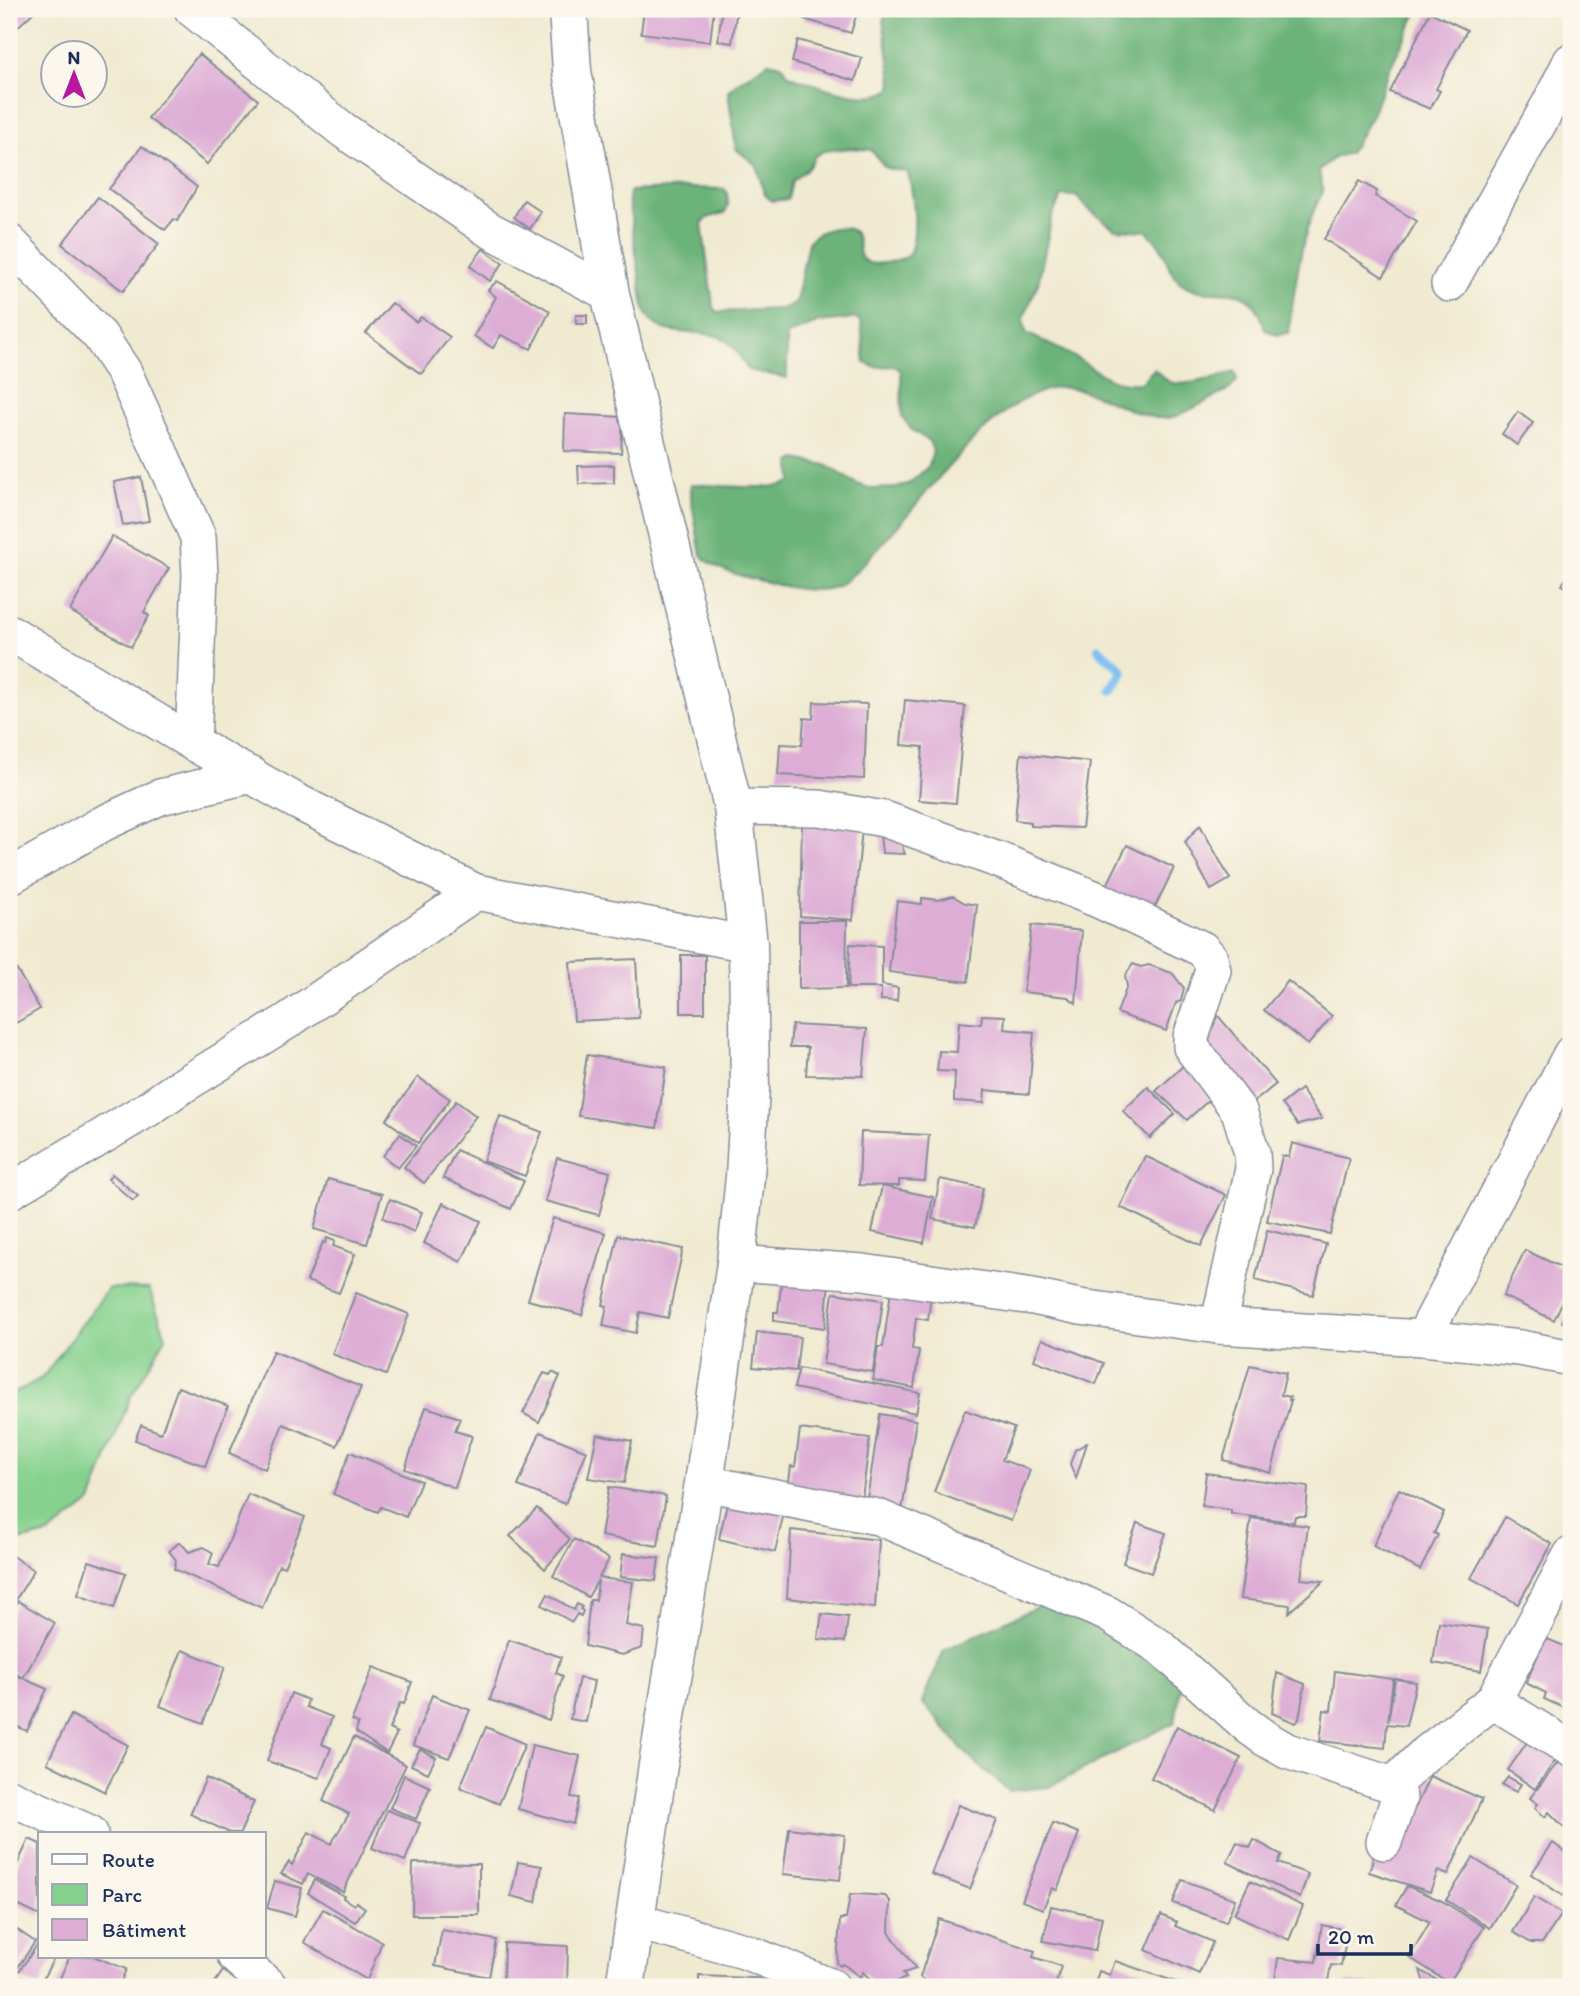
<svg xmlns="http://www.w3.org/2000/svg" width="1580" height="1996" font-family="Itim,sans-serif">
<rect width="100%" height="100%" fill="#fbf7ec"/>
<filter id="ink" filterUnits="userSpaceOnUse"><feTurbulence type="fractalNoise" baseFrequency=".0143" numOctaves="2"/><feDisplacementMap in="SourceGraphic" scale="14" xChannelSelector="R" yChannelSelector="G"/><feConvolveMatrix kernelMatrix="1 2 1 2 8 2 1 2 1" color-interpolation-filters="sRGB"/></filter>
<filter id="wash" filterUnits="userSpaceOnUse"><feTurbulence type="fractalNoise" baseFrequency=".00686" numOctaves="4" result="noise"/><feDisplacementMap in="SourceGraphic" scale="28" xChannelSelector="R" yChannelSelector="G"/><feGaussianBlur stdDeviation="1.57" result="paint"/><feColorMatrix in="noise" values="0 0 0 0 0 0 0 0 0 0 0 0 0 0 0 0 0 1.4 0 .05"/><feComposite in="paint" operator="in"/></filter>
<g filter="url(#wash)">
<rect width="100%" height="100%" fill="#f0ead1"/>
<polygon fill="#86d18e" stroke="#508076" stroke-width="2" points="109,1288 149,1289 166,1337 130,1398 91,1502 49,1534 9,1543 9,1396 42,1378"/>
<g fill="#6cb379" stroke="#44716c" stroke-width="2">
<path d="M889,9H1419L1389,70L1372,115L1355,145L1349,153L1335,157L1319,170L1323,192C1299,232 1296,288 1288,333L1278,335L1265,330C1251,269 1210,308 1179,281C1169,273 1167,258 1161,248C1158,242 1151,236 1147,231L1115,229L1086,207L1076,196H1062L1052,216L1038,284L1023,319L1026,333C1042,341 1060,349 1076,358C1100,372 1111,386 1141,383L1154,369C1160,374 1165,381 1173,383C1187,386 1220,377 1235,372L1237,381L1230,389C1213,397 1190,412 1173,417C1137,426 1090,379 1050,389C985,405 923,503 876,550C864,562 852,579 837,586C815,595 780,586 758,580C741,576 712,569 701,555L691,498V484C710,485 780,492 792,481L791,462L796,459L826,465L857,484L872,489L896,488L910,483L929,466L933,451L929,441L912,430L902,417L901,371L895,366L875,367L865,363L861,322L856,318L819,322L787,335V378L748,370C741,359 735,346 724,339C698,326 656,343 644,309L628,197L631,191L689,188L724,189L727,192L728,205L725,213L707,218L702,224L713,305L717,312L781,309L795,304C800,290 805,249 809,241C817,230 843,223 854,232C862,240 855,256 865,261C876,268 896,260 907,257C920,238 913,194 908,172L886,168L871,150L851,148L824,151L815,156L808,168L792,181L788,199L772,201L765,195L756,165L736,149L728,91C737,80 756,72 768,62L782,65L789,75L798,79C822,86 869,106 891,89L892,80L883,20Z"/>
<polygon points="1045,1603 1117,1630 1183,1675 1175,1722 1049,1787 1009,1791 970,1758 922,1702 944,1650"/>
</g>
<g fill="none" stroke-linecap="round" stroke-linejoin="round">
<path stroke="#7cbef2" stroke-width="10" d="M1099,649C1107,659 1119,664 1123,672L1112,690"/>
</g>
<g id="blocks">
<g fill="#ddadd6">
<polygon points="9,9 37,9 9,35"/>
<polygon points="644,9 714,9 710,42 641,33"/>
<polygon points="722,9 737,9 732,43 718,41"/>
<polygon points="807,9 858,9 851,33 804,19"/>
<polygon points="1430,12 1467,30 1436,89 1440,91 1430,109 1390,92"/>
<polygon points="798,40 862,58 855,81 792,62"/>
<polygon points="199,54 258,100 207,164 148,118"/>
<polygon points="142,146 197,187 177,221 174,219 165,230 109,189"/>
<polygon points="1359,181 1377,191 1375,196 1417,221 1383,277 1324,239"/>
<polygon points="98,197 159,244 123,291 62,244"/>
<polygon points="524,200 541,212 530,229 514,217"/>
<polygon points="483,249 503,263 490,281 470,266"/>
<polygon points="497,281 550,311 531,349 501,335 493,348 474,336 496,297 488,290"/>
<polygon points="392,303 416,322 421,317 450,337 421,374 366,333"/>
<rect x="576" y="315" width="11" height="9"/>
<polygon points="1518,412 1533,423 1517,445 1502,434"/>
<polygon points="565,414 623,417 621,453 564,451"/>
<polygon points="614,465 614,483 579,484 578,466"/>
<polygon points="141,477 149,521 123,525 114,482"/>
<polygon points="112,536 169,568 144,612 149,616 131,647 70,611"/>
<polygon points="1571,570 1571,590 1562,585"/>
<polygon points="905,700 965,706 956,803 919,800 923,747 901,745"/>
<polygon points="814,702 867,704 864,779 778,775 780,744 802,745 804,718 813,719"/>
<polygon points="1021,754 1090,762 1082,828 1030,826 1030,822 1015,820"/>
<polygon points="802,822 862,829 853,920 800,916"/>
<polygon points="1200,825 1230,879 1211,890 1185,842"/>
<polygon points="880,834 900,841 905,854 882,853"/>
<polygon points="1127,845 1174,868 1151,915 1103,893"/>
<polygon points="953,896 965,903 977,905 968,982 889,972 897,901 922,904 922,898 938,900"/>
<polygon points="799,921 847,921 846,988 799,989"/>
<polygon points="1032,925 1082,931 1076,1003 1068,997 1023,992"/>
<polygon points="850,944 882,946 882,985 898,988 897,1001 881,1000 881,988 848,988"/>
<rect x="681" y="955" width="24" height="58"/>
<polygon points="636,959 639,1018 574,1021 570,962"/>
<polygon points="1133,964 1141,967 1149,965 1172,973 1184,988 1181,1001 1176,1003 1166,1031 1117,1013 1127,986 1125,976"/>
<polygon points="14,965 40,1009 9,1027 9,968"/>
<polygon points="1288,981 1332,1016 1308,1045 1264,1010"/>
<polygon points="1208,1004 1276,1084 1249,1106 1200,1048"/>
<polygon points="982,1015 1005,1016 1004,1029 1034,1032 1029,1094 985,1090 984,1103 954,1101 955,1072 937,1071 939,1051 957,1052 959,1022 981,1024"/>
<polygon points="792,1025 867,1029 863,1076 806,1075 808,1047 790,1047"/>
<polygon points="587,1055 666,1067 657,1128 578,1116"/>
<polygon points="1186,1063 1210,1099 1187,1120 1156,1091"/>
<polygon points="418,1077 450,1099 418,1143 386,1120"/>
<polygon points="1148,1087 1175,1114 1150,1138 1123,1111"/>
<polygon points="1301,1089 1322,1119 1298,1125 1282,1104"/>
<polygon points="456,1101 476,1116 424,1183 404,1167"/>
<polygon points="500,1116 542,1132 525,1176 483,1161"/>
<polygon points="861,1132 929,1135 925,1181 899,1180 899,1186 859,1185"/>
<polygon points="400,1134 416,1146 398,1168 383,1156"/>
<polygon points="1292,1143 1349,1158 1330,1234 1267,1221 1282,1156 1289,1157"/>
<polygon points="456,1150 524,1181 511,1209 443,1178"/>
<polygon points="1145,1156 1226,1195 1201,1246 1120,1207"/>
<polygon points="557,1158 610,1172 599,1215 545,1201"/>
<polygon points="112,1174 138,1196 133,1201 108,1179"/>
<polygon points="328,1179 382,1194 367,1244 314,1229"/>
<polygon points="940,1179 983,1188 975,1227 932,1219"/>
<polygon points="882,1186 933,1197 924,1243 872,1232"/>
<polygon points="390,1199 422,1212 414,1232 383,1218"/>
<polygon points="443,1203 481,1221 461,1262 424,1243"/>
<polygon points="553,1218 606,1233 582,1315 528,1300"/>
<polygon points="1267,1230 1326,1244 1313,1295 1255,1280"/>
<polygon points="618,1235 683,1249 668,1318 640,1312 636,1333 603,1326 607,1306 603,1305"/>
<polygon points="327,1238 335,1241 333,1246 355,1254 339,1293 307,1281 323,1242 325,1243"/>
<polygon points="1525,1250 1571,1272 1571,1283 1554,1320 1503,1296"/>
<polygon points="782,1276 829,1282 825,1328 774,1321 774,1312 778,1312"/>
<polygon points="891,1291 931,1295 928,1320 916,1318 912,1349 919,1350 914,1388 873,1380 878,1347 883,1347"/>
<polygon points="356,1293 409,1314 386,1375 332,1354"/>
<polygon points="833,1293 883,1300 873,1372 823,1364"/>
<polygon points="1571,1298 1571,1326 1562,1322"/>
<polygon points="757,1332 800,1337 796,1371 753,1367"/>
<polygon points="1042,1339 1104,1363 1096,1384 1034,1360"/>
<polygon points="273,1351 361,1387 337,1446 283,1424 265,1469 229,1453"/>
<polygon points="1250,1365 1286,1373 1281,1395 1290,1397 1289,1400 1291,1400 1271,1473 1223,1460"/>
<polygon points="799,1368 920,1393 916,1413 794,1388"/>
<polygon points="552,1372 560,1376 539,1422 523,1413 544,1373 550,1375"/>
<polygon points="178,1387 228,1406 205,1466 135,1440 141,1425 161,1433"/>
<polygon points="426,1407 460,1418 455,1431 472,1436 455,1488 405,1469"/>
<polygon points="965,1410 1014,1428 1002,1460 1030,1470 1011,1521 934,1492"/>
<polygon points="880,1414 916,1420 902,1511 866,1506"/>
<polygon points="800,1429 870,1438 861,1505 787,1496 791,1466 795,1467"/>
<polygon points="540,1432 587,1451 565,1504 518,1486"/>
<polygon points="597,1434 632,1441 624,1483 588,1478"/>
<polygon points="1087,1443 1076,1478 1070,1464 1075,1450"/>
<polygon points="350,1452 421,1481 406,1517 381,1507 378,1512 333,1494"/>
<polygon points="1206,1473 1308,1487 1306,1516 1295,1516 1294,1522 1231,1514 1231,1510 1202,1506"/>
<polygon points="609,1487 666,1496 658,1546 601,1536"/>
<polygon points="1399,1489 1444,1512 1434,1533 1438,1535 1420,1570 1373,1546"/>
<polygon points="248,1494 305,1517 284,1567 279,1565 262,1608 174,1569 176,1560 169,1551 180,1542 189,1552 204,1547 213,1553 209,1564 219,1567"/>
<polygon points="729,1495 785,1508 775,1552 719,1539"/>
<polygon points="537,1508 570,1539 545,1569 510,1536"/>
<polygon points="1505,1517 1552,1544 1518,1604 1471,1578"/>
<polygon points="1251,1518 1308,1526 1301,1579 1324,1581 1289,1612 1290,1605 1240,1599"/>
<polygon points="1137,1523 1166,1533 1151,1573 1123,1563"/>
<polygon points="791,1530 879,1540 875,1608 787,1598"/>
<polygon points="574,1539 609,1559 599,1578 633,1582 626,1625 644,1629 642,1648 622,1655 585,1646 590,1600 596,1600 598,1580 588,1597 553,1576"/>
<polygon points="9,1554 34,1570 9,1611"/>
<polygon points="623,1554 659,1558 656,1581 620,1577"/>
<polygon points="89,1561 126,1573 114,1608 78,1595"/>
<polygon points="548,1594 574,1610 577,1604 582,1607 580,1609 583,1611 581,1616 577,1614 572,1622 542,1605"/>
<polygon points="18,1601 55,1623 23,1678 9,1669 9,1615"/>
<polygon points="822,1614 848,1617 845,1642 818,1639"/>
<polygon points="1439,1622 1488,1629 1481,1671 1433,1663"/>
<polygon points="1545,1638 1571,1649 1571,1711 1544,1699 1546,1693 1526,1683"/>
<polygon points="509,1640 561,1657 556,1673 563,1676 549,1720 490,1700"/>
<polygon points="182,1650 225,1667 203,1723 160,1706"/>
<polygon points="373,1667 412,1682 404,1704 400,1703 389,1729 397,1733 387,1753 356,1732 358,1723 352,1720"/>
<polygon points="1335,1671 1393,1679 1388,1722 1395,1679 1416,1682 1406,1726 1387,1724 1385,1748 1320,1741 1324,1710 1331,1711"/>
<polygon points="9,1672 47,1689 27,1731 9,1723"/>
<polygon points="1277,1673 1305,1684 1299,1719 1296,1723 1272,1713"/>
<polygon points="579,1678 594,1681 586,1722 570,1719"/>
<polygon points="291,1693 308,1700 306,1707 332,1717 322,1744 331,1748 319,1778 267,1761"/>
<polygon points="432,1695 470,1710 449,1758 413,1745"/>
<polygon points="71,1715 128,1745 105,1792 47,1763"/>
<polygon points="1177,1726 1241,1758 1215,1810 1151,1778"/>
<polygon points="486,1727 525,1744 499,1804 460,1787"/>
<polygon points="1536,1729 1564,1748 1535,1789 1508,1770"/>
<polygon points="354,1737 406,1765 343,1892 308,1874 303,1884 281,1874 289,1862 292,1865 309,1832 331,1844 349,1814 323,1801"/>
<polygon points="532,1745 580,1756 571,1797 579,1798 573,1824 518,1809"/>
<polygon points="420,1749 436,1757 428,1773 411,1765"/>
<polygon points="1566,1752 1571,1757 1571,1818 1564,1827 1549,1812 1545,1817 1535,1808 1538,1804 1530,1798"/>
<polygon points="404,1775 430,1787 416,1819 390,1808"/>
<polygon points="1430,1776 1482,1799 1448,1875 1438,1871 1430,1892 1369,1872 1376,1849 1410,1804 1416,1806"/>
<polygon points="1508,1777 1521,1784 1516,1792 1502,1785"/>
<polygon points="206,1778 254,1802 240,1833 230,1833 190,1814"/>
<polygon points="958,1805 997,1820 970,1889 931,1874"/>
<polygon points="387,1810 420,1823 405,1861 372,1848"/>
<polygon points="1053,1823 1079,1833 1057,1890 1052,1888 1043,1909 1022,1901"/>
<polygon points="9,1827 15,1830 9,1845"/>
<polygon points="789,1828 845,1835 840,1880 783,1874"/>
<polygon points="29,1839 40,1844 40,1916 9,1901 9,1882"/>
<polygon points="1254,1840 1282,1855 1278,1863 1308,1874 1300,1898 1227,1862 1237,1842 1250,1848"/>
<polygon points="1553,1843 1571,1856 1571,1884 1563,1896 1531,1874"/>
<polygon points="1473,1858 1516,1885 1490,1928 1446,1900"/>
<polygon points="518,1862 542,1866 536,1902 511,1896"/>
<polygon points="413,1863 479,1864 479,1915 412,1915"/>
<polygon points="315,1880 344,1896 343,1898 354,1905 356,1902 365,1908 355,1922 308,1893"/>
<polygon points="1182,1880 1235,1899 1226,1922 1173,1903"/>
<polygon points="275,1881 302,1888 295,1916 267,1908"/>
<polygon points="1250,1881 1303,1906 1289,1940 1234,1914"/>
<polygon points="1407,1886 1442,1901 1484,1927 1449,1983 1409,1957 1430,1922 1396,1905"/>
<polygon points="857,1894 885,1896 890,1901 889,1932 916,1969 903,1973 906,1978 886,1986 883,1983 876,1985 863,1972 860,1977 843,1964 840,1966 837,1963 840,1919 846,1919 850,1895"/>
<polygon points="1534,1897 1562,1914 1542,1943 1531,1943 1513,1932"/>
<polygon points="1051,1906 1102,1917 1095,1951 1043,1941"/>
<polygon points="323,1909 382,1942 367,1980 304,1942"/>
<polygon points="1161,1915 1177,1922 1175,1926 1213,1942 1199,1974 1146,1950"/>
<polygon points="939,1919 1035,1951 1033,1957 1061,1966 1055,1987 931,1987 920,1977"/>
<polygon points="9,1924 35,1942 9,1980"/>
<polygon points="1322,1925 1348,1930 1341,1966 1331,1965 1327,1987 1274,1987 1278,1958 1316,1962"/>
<polygon points="442,1930 496,1940 489,1977 435,1966"/>
<polygon points="40,1941 40,1956 55,1956 39,1986 15,1977"/>
<polygon points="504,1943 568,1946 567,1986 528,1985 528,1987 490,1987 490,1982 503,1983"/>
<polygon points="70,1956 93,1956 126,1969 119,1987 56,1987"/>
<polygon points="1115,1961 1185,1985 1184,1987 1094,1987 1099,1971 1110,1975"/>
<polygon points="1420,1970 1449,1987 1425,1987"/>
<polygon points="223,1971 246,1987 212,1987"/>
<polygon points="699,1976 781,1979 781,1987 699,1987"/>
<polygon points="9,1981 27,1986 27,1987 9,1987"/>
<polygon points="1346,1982 1388,1985 1388,1987 1345,1987"/>
</g>
</g>
</g>
<g filter="url(#ink)">
<use href="#blocks" fill-opacity="0" stroke="#868c98" stroke-width="2"/>
<g fill="none" stroke-linecap="round" stroke-linejoin="round">
<defs>
<g id="minor">
<polyline points="192,9 343,130 488,229 610,294"/>
<polyline points="9,242 100,336 124,372 198,537 200,575 193,743"/>
<polyline points="1449,284 1550,103 1571,61"/>
<polyline points="9,632 193,743 296,801 476,892 748,944"/>
<polyline points="733,807 819,808 884,819 1001,861 1096,899 1202,949 1210,958 1213,970 1191,1037 1191,1047 1239,1111 1252,1153 1253,1169 1218,1326"/>
<polyline points="9,877 102,824 160,797 252,775"/>
<polyline points="9,1192 148,1109 177,1089 286,1022 476,892"/>
<polyline points="736,1263 863,1272 1033,1297 1080,1307 1218,1326 1423,1338 1520,1348 1571,1358"/>
<polyline points="1423,1338 1571,1054"/>
<polyline points="704,1483 878,1517 1108,1614 1160,1647 1248,1726 1266,1739 1287,1751 1393,1785 1424,1755 1493,1701 1571,1555"/>
<polyline points="1493,1701 1571,1749"/>
<polyline points="9,1797 90,1833"/>
<polyline points="1384,1842 1399,1798 1393,1785"/>
<polyline points="634,1921 744,1951 832,1987"/>
<polyline points="235,1956 270,1987"/>
</g>
<polyline id="major" points="568,9 572,71 610,294 733,807 748,944 750,1088 745,1177 736,1263 704,1483 658,1765 625,1987"/>
</defs>
<use href="#minor" stroke="#868c98" stroke-width="38"/>
<use href="#major" stroke="#868c98" stroke-width="41"/>
<use href="#minor" stroke="#fff" stroke-width="35"/>
<use href="#major" stroke="#fff" stroke-width="38"/>
</g>
</g>
<rect width="1580" height="1996" fill="none" stroke="#fbf7ec" stroke-width="35"/>
<rect x="38" y="1832" width="228" height="126" fill="#fbf7ec" stroke="#a1a7b3" stroke-width="2"/>
<rect x="52" y="1854" width="35" height="10" fill="#ffffff" stroke="#a1a7b3" stroke-width="2"/>
<text x="102" y="1867" font-size="21" fill="#1b2f5e">Route</text>
<rect x="52" y="1884" width="35" height="21" fill="#86d18e" stroke="#a1a7b3" stroke-width="2"/>
<text x="102" y="1902" font-size="21" fill="#1b2f5e">Parc</text>
<rect x="52" y="1919" width="35" height="21" fill="#ddadd6" stroke="#a1a7b3" stroke-width="2"/>
<text x="102" y="1937" font-size="21" fill="#1b2f5e">Bâtiment</text>
<g transform="translate(74 74)"><circle r="33" fill="#fbf7ec" stroke="#a1a7b3" stroke-width="2"/>
<path d="M0-5L12 26L0 18L-12 26Z" fill="#b5179e"/>
<text y="-10" font-size="19" font-weight="bold" text-anchor="middle" fill="#1b2f5e">N</text>
</g>
<path d="M1318 1944v10h93v-10" fill="none" stroke="#1b2f5e" stroke-width="3.5"/>
<text x="1328" y="1944" font-size="21" fill="#1b2f5e" stroke="#fbf7ec" stroke-width="5" paint-order="stroke">20 m</text>
</svg>
